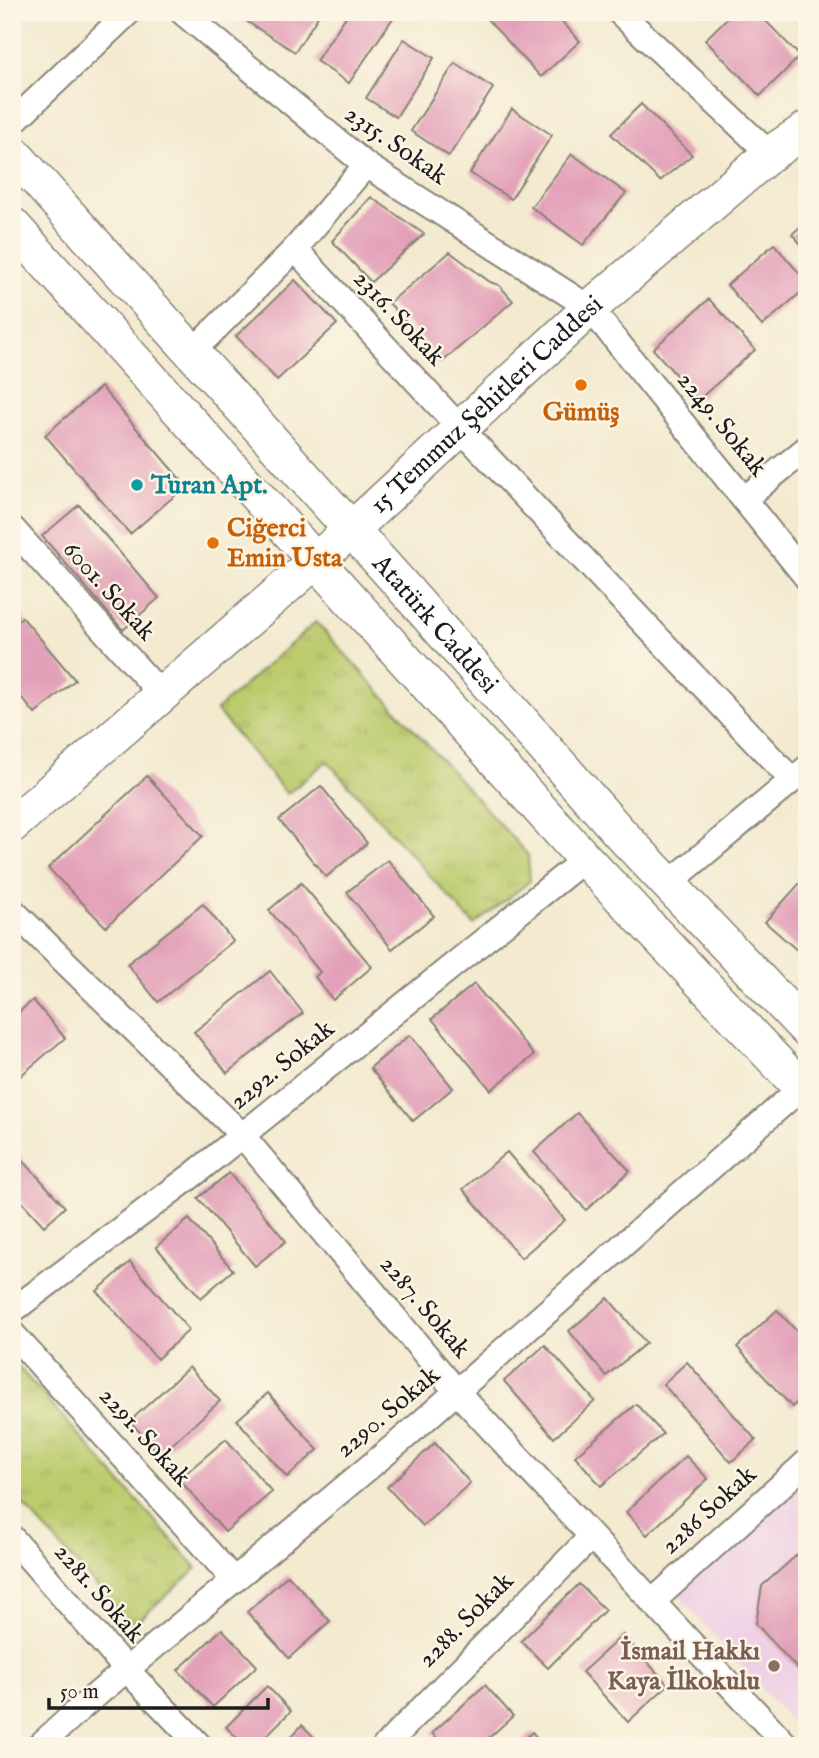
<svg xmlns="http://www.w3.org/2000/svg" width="819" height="1758" font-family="'IM FELL English',serif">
<defs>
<pattern id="park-tufts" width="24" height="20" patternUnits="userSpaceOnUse" patternTransform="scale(1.75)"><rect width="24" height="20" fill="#bccb6d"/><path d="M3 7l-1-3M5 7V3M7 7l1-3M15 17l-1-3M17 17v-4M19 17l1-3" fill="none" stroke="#a1ae5e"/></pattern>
</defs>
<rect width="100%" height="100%" fill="#fcf5e5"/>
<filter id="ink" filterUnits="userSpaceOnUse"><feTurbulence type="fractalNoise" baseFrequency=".0143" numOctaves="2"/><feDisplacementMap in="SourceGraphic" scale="14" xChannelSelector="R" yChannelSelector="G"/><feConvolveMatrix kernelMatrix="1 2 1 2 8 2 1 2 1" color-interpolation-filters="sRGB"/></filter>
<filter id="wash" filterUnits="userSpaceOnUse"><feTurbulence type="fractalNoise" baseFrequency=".00686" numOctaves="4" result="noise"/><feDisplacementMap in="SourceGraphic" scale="28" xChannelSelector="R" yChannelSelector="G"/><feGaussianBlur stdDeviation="1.57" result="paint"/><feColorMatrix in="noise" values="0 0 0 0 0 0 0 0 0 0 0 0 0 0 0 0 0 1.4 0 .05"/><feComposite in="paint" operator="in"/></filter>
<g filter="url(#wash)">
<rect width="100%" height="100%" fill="#f3ead0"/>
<polygon fill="#efd0e6" points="807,1479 807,1739 676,1593"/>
<g fill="url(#park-tufts)" stroke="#6c7444" stroke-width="2">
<polygon points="316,622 528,855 530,881 474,925 327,761 287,794 216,710"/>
<polygon points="12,1360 197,1568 132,1626 12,1492"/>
</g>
<g id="blocks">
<g fill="#e3a1b9">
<polygon points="252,12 321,12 295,52 246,21"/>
<polygon points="349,12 397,12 349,83 316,61"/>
<polygon points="490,12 553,12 580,41 541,77 485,17"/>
<polygon points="733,12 757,12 800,56 760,96 705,40"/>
<polygon points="404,39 434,58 396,117 366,98"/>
<polygon points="455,63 493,88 449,156 411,131"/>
<polygon points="641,104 692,155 660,181 611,134"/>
<polygon points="512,109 552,135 511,199 470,173"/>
<polygon points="572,154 626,193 583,245 531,207"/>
<polygon points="371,197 424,234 371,282 332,241"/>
<polygon points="807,221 807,251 792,234"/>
<polygon points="774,244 807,282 807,287 762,326 727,285"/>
<polygon points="450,252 490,282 499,285 513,301 442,362 389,303"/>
<polygon points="295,280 337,324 277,380 236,336"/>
<polygon points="709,299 755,350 698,400 653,349"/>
<polygon points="101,387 186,486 130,534 45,435"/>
<polygon points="79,505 159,598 123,630 42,536"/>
<polygon points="22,617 75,680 35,714 12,686 12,625"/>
<polygon points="147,776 203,836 106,927 48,868"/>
<polygon points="321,786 367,843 326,877 279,820"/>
<polygon points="388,860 434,916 392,949 347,892"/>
<polygon points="807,875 807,959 765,922"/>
<polygon points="301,883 372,967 333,1000 315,977 320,972 269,910"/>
<polygon points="203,904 233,941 158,1002 127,964"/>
<polygon points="270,971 303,1013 227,1073 194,1032"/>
<polygon points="474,984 534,1055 491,1090 432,1019"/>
<polygon points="33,1000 65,1038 19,1077 12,1068 12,1018"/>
<polygon points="410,1035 453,1088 413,1121 370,1068"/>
<polygon points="577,1113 630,1171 586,1210 534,1152"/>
<polygon points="12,1148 65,1207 44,1226 12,1191"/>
<polygon points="507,1152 565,1220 521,1258 463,1189"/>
<polygon points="229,1173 286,1241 255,1266 198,1198"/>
<polygon points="189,1219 233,1270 201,1298 156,1247"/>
<polygon points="130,1262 189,1330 157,1359 97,1291"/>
<polygon points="608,1298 646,1343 606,1376 569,1331"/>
<polygon points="777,1310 807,1342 807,1393 792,1407 737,1347"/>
<polygon points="545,1345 595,1401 554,1438 504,1381"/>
<polygon points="687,1362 756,1440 731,1462 663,1384"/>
<polygon points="189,1367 220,1401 160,1455 130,1421"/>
<polygon points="268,1393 318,1450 287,1477 237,1420"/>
<polygon points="636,1404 663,1434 601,1486 575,1456"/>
<polygon points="226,1439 272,1492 225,1532 179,1479"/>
<polygon points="435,1443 470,1483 423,1526 387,1487"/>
<polygon points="686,1456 708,1479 647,1535 626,1512"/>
<polygon points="807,1546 807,1679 756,1624 762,1586"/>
<polygon points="288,1575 330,1621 289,1658 247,1612"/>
<polygon points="579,1584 605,1610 548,1668 521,1641"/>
<polygon points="222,1629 257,1666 213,1707 178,1670"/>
<polygon points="623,1635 668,1685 628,1722 582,1672"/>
<polygon points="485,1685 513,1716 480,1746 444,1746 432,1733"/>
<polygon points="267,1686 291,1711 256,1746 245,1746 226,1727"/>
<polygon points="302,1725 323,1746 283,1746"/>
<polygon points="532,1732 544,1746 518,1746"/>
</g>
</g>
</g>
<g filter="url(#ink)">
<use href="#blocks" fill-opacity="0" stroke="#888376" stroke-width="2"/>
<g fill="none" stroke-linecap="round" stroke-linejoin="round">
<defs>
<g id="street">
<polyline points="182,12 366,165 590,308 807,578"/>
<polyline points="619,12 770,154"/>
<polyline points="12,123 129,12"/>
<polyline points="295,249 460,428 792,780"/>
<polyline points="192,352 295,249 366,165"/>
<polyline points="744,499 807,448"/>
<polyline points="12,528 161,694"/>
<polyline points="668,884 807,768"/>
<polyline points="12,910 242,1135 457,1392 787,1746"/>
<polyline points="12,1311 194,1174 585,859"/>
<polyline points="12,1333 234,1580"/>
<polyline points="12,1538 126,1669 200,1746"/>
<polyline points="652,1602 807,1462"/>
<polyline points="39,1746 83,1706 404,1438 801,1088"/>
<polyline points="385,1746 591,1537"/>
</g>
<g id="secondary">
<path id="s1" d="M12,152L395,578L619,832L807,1030"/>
<polyline points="12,225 585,859 807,1094"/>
<path id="s2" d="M12,825L351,530L590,308L770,154L807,129"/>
</g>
</defs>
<use href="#street" stroke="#888376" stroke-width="28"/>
<use href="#secondary" stroke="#888376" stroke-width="38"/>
<use href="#street" stroke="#fff" stroke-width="24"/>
<use href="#secondary" stroke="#fff" stroke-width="35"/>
</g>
</g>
<g fill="#e8710a" stroke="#fcf5e5" stroke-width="2.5">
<circle cx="581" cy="385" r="7"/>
<circle cx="213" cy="543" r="7"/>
</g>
<circle fill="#0f9aa8" stroke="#fcf5e5" stroke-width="2.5" cx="137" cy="485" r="7"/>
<circle fill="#8d6e63" stroke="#fcf5e5" stroke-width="2.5" cx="774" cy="1666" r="7"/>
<g text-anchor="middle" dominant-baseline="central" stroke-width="5" stroke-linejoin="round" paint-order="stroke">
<g font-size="26" fill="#1c1c1c" stroke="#fcf5e5">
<text transform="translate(396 145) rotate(35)">2315. Sokak</text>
<text transform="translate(399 318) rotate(47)">2316. Sokak</text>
<text stroke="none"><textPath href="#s2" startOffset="634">15 Temmuz Şehitleri Caddesi</textPath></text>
<text transform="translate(722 424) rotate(51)">2249. Sokak</text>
<text transform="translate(109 591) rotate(48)">6001. Sokak</text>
<text stroke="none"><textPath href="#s1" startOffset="634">Atatürk Caddesi</textPath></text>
<text transform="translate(282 1065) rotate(-39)">2292. Sokak</text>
<text transform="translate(425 1307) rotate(50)">2287. Sokak</text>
<text transform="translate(388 1412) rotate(-40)">2290. Sokak</text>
<text transform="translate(145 1437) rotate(48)">2291. Sokak</text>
<text transform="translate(709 1510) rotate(-42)">2286 Sokak</text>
<text transform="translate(99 1593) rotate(49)">2281. Sokak</text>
<text transform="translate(466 1620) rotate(-45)">2288. Sokak</text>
</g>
<g font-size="26" font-weight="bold" fill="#c56008" stroke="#fcf5e5">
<text x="581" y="412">Gümüş</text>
<text x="227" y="528" text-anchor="start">Ciğerci<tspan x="227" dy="30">Emin Usta</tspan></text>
</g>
<g font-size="26" font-weight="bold" fill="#0d838f" stroke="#fcf5e5" text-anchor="start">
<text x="151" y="485">Turan Apt.</text>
</g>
<g font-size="26" font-weight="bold" fill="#785e54" stroke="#fcf5e5" text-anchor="end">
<text x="760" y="1651">İsmail Hakkı<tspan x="760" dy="30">Kaya İlkokulu</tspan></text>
</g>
</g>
<rect width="819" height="1758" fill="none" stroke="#fcf5e5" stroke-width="42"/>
<path d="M49 1698v10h219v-10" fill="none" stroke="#1c1c1c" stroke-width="3.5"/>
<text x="60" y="1698" font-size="21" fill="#1c1c1c" stroke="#fcf5e5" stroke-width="5" paint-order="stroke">50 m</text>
</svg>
